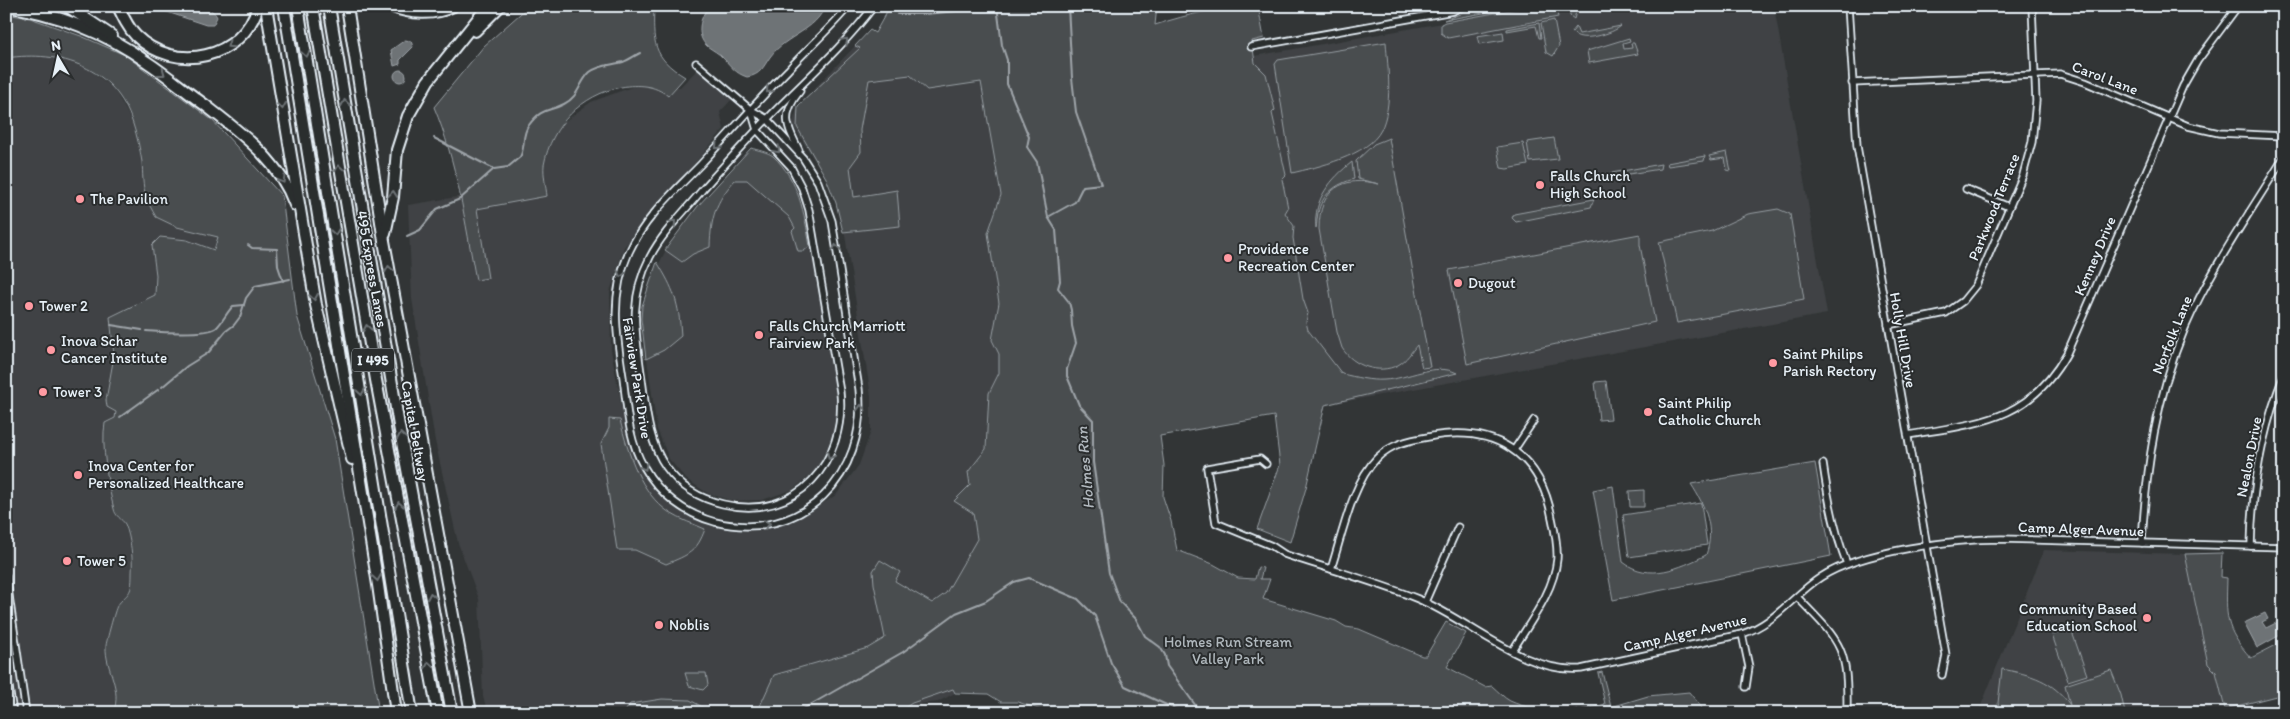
<svg xmlns="http://www.w3.org/2000/svg" width="2290" height="719" font-family="Itim,sans-serif">
<rect width="100%" height="100%" fill="#323536"/>
<filter id="ink" filterUnits="userSpaceOnUse"><feTurbulence type="fractalNoise" baseFrequency=".02" numOctaves="2"/><feDisplacementMap in="SourceGraphic" scale="10" xChannelSelector="R" yChannelSelector="G"/><feConvolveMatrix kernelMatrix="1 2 1 2 8 2 1 2 1" color-interpolation-filters="sRGB"/></filter>
<g filter="url(#ink)">
<g fill="#3f4244">
<polygon points="1539,6 1774,6 1827,314 1309,408 1254,56"/>
<polygon points="855,46 955,65 985,83 1010,157 1011,285 992,340 1004,363 989,393 986,449 968,472 977,542 955,586 920,613 955,693 938,702 921,704 902,713 488,713 483,697 479,599 458,543 435,441 412,299 408,205 463,196 591,102 637,85 680,87 699,68 733,98 720,112 724,129 624,247 610,292 611,350 628,439 657,490 678,510 704,524 731,529 763,528 803,516 836,495 859,465 871,431 871,396 843,223 827,180 792,124 798,106"/>
<polygon points="24,56 61,57 88,68 114,89 133,123 142,160 146,196 177,227 218,237 214,250 187,240 152,245 156,275 155,295 110,317 116,412 107,463 114,512 124,523 130,542 132,573 129,595 115,610 113,625 106,640 106,655 117,688 113,713 6,713 6,58"/>
<polygon points="747,158 804,216 843,405 838,437 820,468 792,490 762,500 732,501 707,493 686,479 669,459 657,429 641,317 648,285 668,246"/>
<polygon points="2044,550 2185,554 2208,664 2216,672 2225,704 2192,713 1978,713"/>
</g>
<g fill="#494d4f" stroke="#989fa4">
<path d="M529,6H654C653,42 652,57 685,77L668,96C655,85 638,84 621,87C582,95 551,125 544,165C543,174 546,187 547,196L477,209L488,278L476,280C465,222 457,162 434,107L484,46Z"/>
<path d="M890,6H1157L1155,25C1189,14 1222,6 1258,6L1264,38L1252,41L1255,63L1266,74L1275,110L1272,113L1286,175L1282,179L1288,208L1285,213L1294,226L1293,238L1303,299L1308,313L1306,322L1308,330L1342,374C1356,377 1370,381 1384,380C1408,379 1435,362 1457,373L1325,405L1306,488L1290,542L1257,529L1280,465L1274,416L1160,436L1164,465L1163,497L1171,521L1177,550L1213,564L1238,578L1255,579L1258,567L1263,568L1260,579H1270L1263,599L1336,621L1346,627L1359,629L1422,656H1426L1446,622L1466,633L1447,667L1485,687L1492,686C1498,691 1504,698 1510,701C1539,714 1575,714 1605,704L1598,673L1602,672L1611,707L1648,696L1689,692L1706,713H1050L1018,702H1001L988,694L955,693L953,689L912,703L897,713H732L759,708L774,675L868,648L885,638L874,584L873,571L880,560L900,572L895,581L932,603L946,593L977,539L973,513L954,501L970,485L968,472L986,449L989,393L999,373V354L992,340L999,303L988,233L1001,195L981,82L927,90L910,75L869,80L860,130L861,152L850,167L854,197L897,190L900,226L843,232L836,203L826,178L797,127L798,106L860,48L855,46L870,30L875,33Z"/>
<polygon points="1469,6 1523,6 1444,20 1460,14"/>
<polygon points="1533,6 1555,6 1558,17 1448,38 1441,33 1441,24 1445,22"/>
<polygon points="1570,6 1611,6 1576,12 1574,19 1570,16"/>
<path d="M6,14L30,18L81,36L125,55L212,120L282,196L297,316L335,439L379,713H113C123,688 105,670 106,646C106,642 115,609 117,606C128,591 132,597 132,573C133,558 131,539 125,524C122,519 115,516 114,509C108,487 101,444 105,423L115,418L116,412L107,407L106,400L114,356L110,317L155,295L156,275L152,245L160,237L187,240L214,250L218,237L177,227L156,217C152,210 148,203 146,196C142,185 143,173 142,162C140,149 137,136 133,124C115,67 61,50 6,58Z"/>
<polygon points="1554,20 1559,46 1553,56 1546,52 1541,23"/>
<polygon points="1539,23 1541,38 1539,38 1536,26 1507,31 1507,29"/>
<path d="M1621,26C1614,33 1580,44 1572,32L1576,27L1579,34Z"/>
<polygon points="1503,32 1504,40 1479,44 1477,36"/>
<polygon points="1629,38 1630,41 1623,43 1624,49 1632,48 1631,43 1634,43 1638,54 1589,63 1587,51"/>
<path d="M1386,42C1388,69 1393,105 1381,130C1368,156 1317,167 1292,173L1275,64L1278,60Z"/>
<path d="M1389,138L1430,367L1422,368L1417,345C1411,352 1407,360 1398,365C1379,375 1353,366 1342,348C1340,343 1339,337 1337,332L1319,229C1319,189 1343,175 1379,184L1358,179L1356,161L1374,144Z"/>
<polygon points="1554,138 1558,159 1530,162 1527,142"/>
<polygon points="1523,143 1528,165 1507,169 1501,168 1497,147"/>
<path d="M751,148C757,150 768,152 773,156C799,180 804,213 810,246L804,251H798L792,231L795,228L789,217L747,180H735C715,202 711,218 710,247L693,254L682,262L665,250L698,206Z"/>
<polygon points="1727,152 1731,171 1727,170 1725,158 1711,160 1709,156"/>
<polygon points="1705,156 1704,161 1668,166 1667,163"/>
<path d="M1352,162L1354,179C1336,184 1322,194 1318,213C1317,218 1317,224 1316,228C1313,199 1331,179 1352,162Z"/>
<polygon points="1661,164 1660,169 1610,177 1606,174"/>
<polygon points="1594,199 1591,207 1516,222 1512,218 1514,214"/>
<polygon points="1778,209 1790,214 1804,299 1677,323 1659,242 1712,231 1748,214"/>
<polygon points="1640,234 1640,245 1655,322 1467,364 1449,270"/>
<path d="M657,262C674,289 679,303 681,336L664,350L646,359L641,319L642,306Z"/>
<polygon points="1606,381 1611,419 1599,420 1595,382"/>
<path d="M609,419L620,420C628,453 640,493 670,513C681,520 694,524 705,529C697,552 688,555 666,564L635,550H617L601,444L609,428Z"/>
<path d="M1815,463L1831,556L1613,600L1593,490L1613,486L1623,562C1649,582 1680,568 1706,555C1715,529 1706,507 1691,484Z"/>
<polygon points="1644,490 1644,507 1630,507 1629,491"/>
<polygon points="1701,503 1707,545 1629,557 1623,515"/>
<path d="M2222,553L2221,577L2227,578C2226,616 2224,628 2251,658L2284,641V694L2225,709L2216,672L2208,664L2185,554Z"/>
<polygon points="2071,629 2087,675 2068,681 2052,635"/>
<path d="M2002,669C2032,675 2052,680 2070,705L2065,685L2111,670L2121,695L2125,713H2000L1998,703Z"/>
<polygon points="685,673 706,673 708,685 703,690 689,686"/>
<polygon points="662,699 690,700 713,713 624,713 630,704"/>
</g>
<g fill="#6e7376" stroke="#9fa5aa">
<path d="M159,6C174,6 210,0 217,17L213,25H206L161,10Z"/>
<path d="M709,6H825C816,31 786,35 770,57C763,67 761,75 747,77C735,73 732,67 723,58C719,53 712,50 707,46C695,35 700,17 709,6Z"/>
<polygon points="405,40 411,41 413,47 400,60 400,64 394,66 391,50"/>
<circle cx="400" cy="76" r="6"/>
<polygon points="2265,613 2268,619 2262,622 2266,628 2276,623 2282,634 2257,648 2244,623"/>
</g>
<g fill="none" stroke-linecap="round" stroke-linejoin="round">
<g stroke="#9fa5aa" stroke-width="2">
<polyline points="997,6 1002,45 1007,60 1007,84 1029,137 1027,147 1037,162 1048,217 1056,230 1060,281 1058,288 1069,302 1071,310 1072,326 1076,343 1067,369 1067,376 1079,405 1093,420 1093,462 1109,573 1120,602 1136,619 1145,636 1160,647 1165,655 1167,666 1201,713"/>
<polyline points="897,14 925,14 967,10 983,6"/>
<path d="M434,138L494,169L508,167L520,157C526,147 521,135 529,125C542,107 549,112 564,104C579,97 579,82 590,72C599,65 612,65 623,62C629,60 634,56 640,53"/>
<polyline points="1048,217 1075,202 1083,186 1101,184 1076,112 1072,78 1068,6"/>
<polyline points="407,236 420,230 437,209 460,199 494,169"/>
<polyline points="248,245 252,248 277,249 278,266 283,281"/>
<polyline points="111,325 142,330"/>
<path d="M146,331C159,332 206,335 216,328C222,323 227,312 233,306L244,305"/>
<polyline points="162,387 187,366 208,353 226,331 234,325 240,317 246,298 255,286 290,279"/>
<polyline points="120,417 159,389"/>
<polyline points="796,713 903,652 956,613 986,601 1014,582 1029,578 1078,599 1095,616 1111,663 1125,686 1184,713"/>
</g>
<defs>
<g id="minor">
<polyline points="1428,6 1430,15"/>
<polyline points="1848,6 1857,146 1946,655 1942,675"/>
<polyline points="1251,47 1453,11 1462,6"/>
<path d="M696,63L751,110L767,119L803,158L818,182L832,221L859,389C868,476 803,543 715,522C685,514 659,494 644,467C628,440 627,407 623,377C616,333 610,294 629,252C645,217 675,191 701,164C730,133 758,100 788,70C808,48 830,29 849,6"/>
<polyline points="1852,83 2060,74 2085,82 2188,126 2219,133 2284,136"/>
<path d="M751,110L757,130L791,167L802,188L809,210L840,392C847,461 797,522 723,504C701,499 680,487 666,467C647,440 646,405 641,373C635,329 629,298 650,257C663,232 685,211 703,189C728,161 752,134 778,108C811,75 846,43 874,6"/>
<path d="M799,150C786,125 781,114 800,91"/>
<polyline points="1966,189 2009,207"/>
<polyline points="1888,325 1946,313 1963,301 1976,285 2023,175 2032,142 2036,101 2032,6"/>
<path d="M1908,435C1978,423 2029,422 2067,353L2183,86L2198,60L2238,6"/>
<polyline points="1514,450 1534,420"/>
<path d="M1266,464L1260,459L1207,468L1216,523L1272,546L1284,554C1328,569 1374,581 1418,599C1469,620 1525,674 1581,669L1742,634C1776,623 1793,595 1821,577C1861,551 1955,539 2002,539L2284,547"/>
<path d="M1823,464C1828,499 1834,531 1847,564"/>
<path d="M2142,543C2146,468 2156,397 2185,328C2211,268 2250,213 2284,157"/>
<path d="M2251,546C2252,486 2262,430 2284,375"/>
<path d="M1331,569C1342,536 1352,483 1377,458C1391,444 1409,440 1428,437C1493,424 1540,452 1552,518C1555,532 1558,545 1557,559C1554,592 1529,623 1513,650"/>
<polyline points="6,575 26,713"/>
<path d="M1797,597C1842,643 1848,647 1847,713"/>
<polyline points="1425,602 1458,527"/>
<polyline points="1742,634 1749,667 1746,687"/>
<polyline points="6,668 13,713"/>
</g>
<g id="motorway">
<path d="M6,6C55,13 107,33 147,62C167,75 185,91 205,105C241,133 279,160 295,205"/>
<polyline points="67,6 112,36"/>
<path d="M118,6C123,17 128,28 136,36C175,74 243,59 258,6"/>
<polyline points="266,6 316,305 352,459"/>
<polyline points="284,6 378,585 396,713"/>
<polyline points="298,6 412,713"/>
<polyline points="313,6 376,380 438,713"/>
<polyline points="329,6 399,426 452,713"/>
<polyline points="347,6 384,241 471,713"/>
<path d="M390,6C410,14 434,16 453,6"/>
<polyline points="475,31 500,6"/>
<polyline points="385,234 393,197 397,150 408,116 428,81 488,6"/>
</g>
</defs>
<use href="#minor" stroke="#e8f1f8" stroke-width="9"/>
<use href="#motorway" stroke="#e8f1f8" stroke-width="14"/>
<use href="#minor" stroke="#2a2d2e" stroke-width="5.5"/>
<use href="#motorway" stroke="#2a2d2e" stroke-width="10"/>
</g>
<defs><path id="oneway-chevron" d="M-2-3.5L2.5 0L-2 3.5" fill="none" stroke-width="1.6" stroke-linecap="round" stroke-linejoin="round" transform="scale(1.25)"/></defs>
<g stroke="#6c7275">
<use href="#oneway-chevron" transform="translate(845 41) rotate(-46)"/>
<use href="#oneway-chevron" transform="translate(230 45) rotate(145)"/>
<use href="#oneway-chevron" transform="translate(306 54) rotate(81)"/>
<use href="#oneway-chevron" transform="translate(162 73) rotate(37)"/>
<use href="#oneway-chevron" transform="translate(769 90) rotate(132)"/>
<use href="#oneway-chevron" transform="translate(345 103) rotate(-99)"/>
<use href="#oneway-chevron" transform="translate(282 106) rotate(81)"/>
<use href="#oneway-chevron" transform="translate(718 146) rotate(134)"/>
<use href="#oneway-chevron" transform="translate(777 150) rotate(48)"/>
<use href="#oneway-chevron" transform="translate(339 168) rotate(-100)"/>
<use href="#oneway-chevron" transform="translate(282 180) rotate(59)"/>
<use href="#oneway-chevron" transform="translate(393 194) rotate(-85)"/>
<use href="#oneway-chevron" transform="translate(673 223) rotate(-49)"/>
<use href="#oneway-chevron" transform="translate(335 232) rotate(81)"/>
<use href="#oneway-chevron" transform="translate(836 248) rotate(-99)"/>
<use href="#oneway-chevron" transform="translate(389 269) rotate(-100)"/>
<use href="#oneway-chevron" transform="translate(621 274) rotate(105)"/>
<use href="#oneway-chevron" transform="translate(314 297) rotate(81)"/>
<use href="#oneway-chevron" transform="translate(367 328) rotate(-100)"/>
<use href="#oneway-chevron" transform="translate(361 392) rotate(81)"/>
<use href="#oneway-chevron" transform="translate(861 408) rotate(-92)"/>
<use href="#oneway-chevron" transform="translate(401 436) rotate(-100)"/>
<use href="#oneway-chevron" transform="translate(830 456) rotate(117)"/>
<use href="#oneway-chevron" transform="translate(644 467) rotate(61)"/>
<use href="#oneway-chevron" transform="translate(399 505) rotate(-100)"/>
<use href="#oneway-chevron" transform="translate(767 524) rotate(-11)"/>
<use href="#oneway-chevron" transform="translate(377 578) rotate(81)"/>
<use href="#oneway-chevron" transform="translate(431 596) rotate(-101)"/>
<use href="#oneway-chevron" transform="translate(429 665) rotate(-100)"/>
</g>
</g>
<g fill="#ff9aa2" stroke="#2a2d2e" stroke-width="2">
<circle cx="1540" cy="185" r="5"/>
<circle cx="80" cy="199" r="5"/>
<circle cx="1228" cy="258" r="5"/>
<circle cx="1458" cy="283" r="5"/>
<circle cx="29" cy="306" r="5"/>
<circle cx="759" cy="335" r="5"/>
<circle cx="51" cy="350" r="5"/>
<circle cx="1773" cy="363" r="5"/>
<circle cx="43" cy="392" r="5"/>
<circle cx="1648" cy="412" r="5"/>
<circle cx="78" cy="475" r="5"/>
<circle cx="67" cy="561" r="5"/>
<circle cx="2147" cy="618" r="5"/>
<circle cx="659" cy="625" r="5"/>
</g>
<g text-anchor="middle" dominant-baseline="central" stroke-width="4" stroke-linejoin="round" paint-order="stroke">
<rect fill="#2a2d2e" stroke="#afb6bb" stroke-width="1" x="352" y="348.5" width="42" height="23" rx="4"/>
<g font-size="14" font-weight="bold" fill="#e8f1f8">
<text x="373" y="360">I 495</text>
</g>
<g font-size="15" fill="#e8f1f8" stroke="#2a2d2e">
<text transform="translate(2105 78) rotate(21)">Carol Lane</text>
<text transform="translate(1994 207) rotate(-68)">Parkwood Terrace</text>
<text transform="translate(2095 256) rotate(-67)">Kenney Drive</text>
<text transform="translate(372 269) rotate(80)">495 Express Lanes</text>
<text transform="translate(2172 335) rotate(-68)">Norfolk Lane</text>
<text transform="translate(1903 340) rotate(80)">Holly Hill Drive</text>
<text transform="translate(637 378) rotate(81)">Fairview Park Drive</text>
<text transform="translate(415 431) rotate(80)">Capital Beltway</text>
<text transform="translate(2249 457) rotate(-79)">Nealon Drive</text>
<text transform="translate(2081 529) rotate(2)">Camp Alger Avenue</text>
<text transform="translate(1685 633) rotate(-13)">Camp Alger Avenue</text>
</g>
<g font-size="15" fill="#e8f1f8" stroke="#2a2d2e" text-anchor="start">
<text x="1550" y="176">Falls Church<tspan x="1550" dy="17">High School</tspan></text>
<text x="90" y="199">The Pavilion</text>
<text x="1238" y="249">Providence<tspan x="1238" dy="17">Recreation Center</tspan></text>
<text x="1468" y="283">Dugout</text>
<text x="39" y="306">Tower 2</text>
<text x="769" y="326">Falls Church Marriott<tspan x="769" dy="17">Fairview Park</tspan></text>
<text x="61" y="341">Inova Schar<tspan x="61" dy="17">Cancer Institute</tspan></text>
<text x="1783" y="354">Saint Philips<tspan x="1783" dy="17">Parish Rectory</tspan></text>
<text x="53" y="392">Tower 3</text>
<text x="1658" y="403">Saint Philip<tspan x="1658" dy="17">Catholic Church</tspan></text>
<text x="88" y="466">Inova Center for<tspan x="88" dy="17">Personalized Healthcare</tspan></text>
<text x="77" y="561">Tower 5</text>
<text x="2137" y="609" text-anchor="end">Community Based<tspan x="2137" dy="17">Education School</tspan></text>
<text x="669" y="625">Noblis</text>
</g>
<g font-size="15" fill="#b0b8bd" stroke="#2a2d2e">
<text x="1228" y="642">Holmes Run Stream<tspan x="1228" dy="17">Valley Park</tspan></text>
</g>
<g font-size="16" font-style="italic" fill="#b1b8be" stroke="#2a2d2e">
<text transform="translate(1085 468) rotate(-95)">Holmes Run</text>
</g>
</g>
<rect width="2290" height="719" fill="none" stroke="#2a2d2e" stroke-width="25"/>
<rect x="12" y="12" width="2265" height="694" fill="none" stroke="#e8f1f8" stroke-width="2" filter="url(#ink)"/>
<g transform="translate(58 58) rotate(351)" stroke="#2a2d2e" stroke-width="4" paint-order="stroke">
<path d="M0-4L9 19L0 12L-9 19Z" fill="#e8f1f8"/>
<text y="-8" font-size="14" font-weight="bold" text-anchor="middle" fill="#e8f1f8">N</text>
</g>
</svg>
